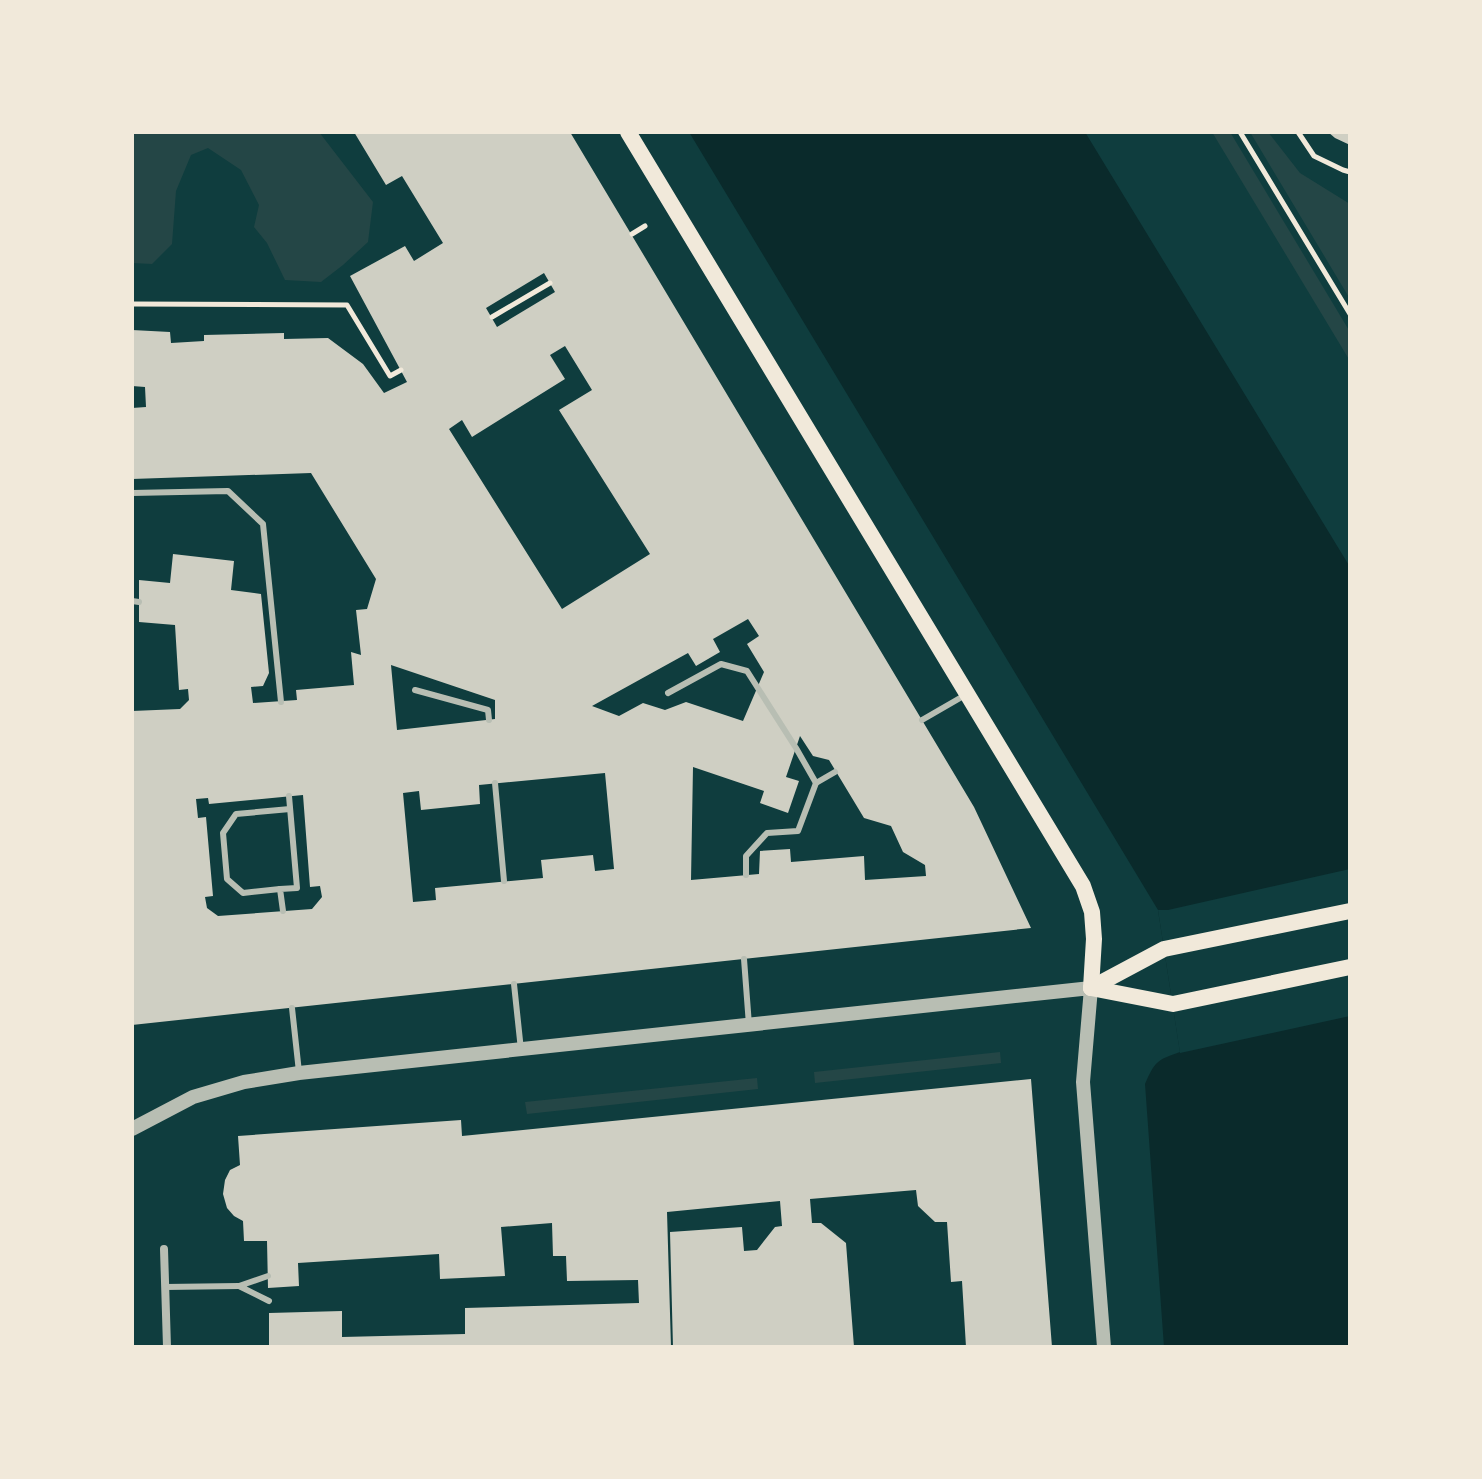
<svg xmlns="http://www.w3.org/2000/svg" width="1482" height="1479" font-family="Overpass,sans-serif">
<rect width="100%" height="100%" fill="#0f3d3e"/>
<g fill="#244646">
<polygon points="132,132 319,132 373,202 368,242 343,265 321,282 285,280 267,243 254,227 259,205 241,170 208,148 191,155 176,191 172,244 152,264 132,263"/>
<polygon points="1212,132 1230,132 1350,332 1350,361"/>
<polygon points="1250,132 1268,132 1300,173 1350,204 1350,299"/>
<polygon points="1000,1052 1001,1063 815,1083 814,1072"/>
<polygon points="757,1078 758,1089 527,1114 525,1102"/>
</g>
<path fill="#0a2a2b" d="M689,132H1085L1350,567V1347H1164L1145,1084C1155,1061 1157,1060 1180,1052L1158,910Z"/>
<polygon fill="#0f3d3e" points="1350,869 1350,1016 1180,1053 1158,910 1168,910"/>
<g fill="#cfcfc3" fill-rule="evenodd">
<path d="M354,132H570L974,807L1031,928L132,1025V711L180,709L189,700L188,689L179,690L175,625L139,622V580L170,583L173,554L234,561L231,590L261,594L269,673L263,686L251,687L253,703L297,700L296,690L354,685L351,652L361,655L356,610L367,609L376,579L311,473L132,479V408L146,407L145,387L132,386V330L170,332L171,343L204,341V335L284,333V339L328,338L363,364L384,393L407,382L350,276L405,246L414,261L443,243L402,176L386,185ZM544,273L555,292L497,327L486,308ZM565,346L592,390L559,410L650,554L562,609L449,429L462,420L472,437L565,379L550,355ZM748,619L759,636L747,644L764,672L743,721L686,702L665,710L643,703L619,716L592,706L688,653L696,666L720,652L713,639ZM391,665L495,700V719L397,730ZM800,736L813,756L829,760L864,818L891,826L903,852L925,865L926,876L865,880L864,856L791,862L790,849L760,851L759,874L691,880L693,767L764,791L760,803L788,813L799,781L786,777ZM605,773L614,869L595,871L593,855L541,860L543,878L435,888L436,900L413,902L403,793L419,791L421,810L480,804L479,785ZM303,795L310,887L320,886L322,897L312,909L218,916L207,908L205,897L213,896L206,817L198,818L196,799L208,798L209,804Z"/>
<polygon points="1328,132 1350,132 1350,145 1335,138"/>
<polygon points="1031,1079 1052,1347 966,1347 962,1281 951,1282 947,1222 935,1222 918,1206 916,1190 810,1199 812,1223 821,1223 846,1243 854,1347 673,1347 670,1232 742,1227 744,1251 757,1250 775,1227 782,1226 780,1201 667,1212 671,1347 269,1347 269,1313 342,1311 342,1337 465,1334 465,1308 639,1303 638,1280 567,1281 566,1256 553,1256 552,1223 501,1227 505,1276 440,1279 439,1254 298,1263 299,1286 268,1288 267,1241 244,1241 243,1221 234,1216 227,1208 223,1194 225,1180 230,1170 240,1165 238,1136 461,1120 462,1136"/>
</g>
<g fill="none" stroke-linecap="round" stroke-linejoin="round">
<g stroke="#f1e9da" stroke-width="5">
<polyline points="1240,132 1350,314"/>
<polyline points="1298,132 1314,156 1343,170 1350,172"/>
<polyline points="632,234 645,226"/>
<polyline points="132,304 347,305 390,376 401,370"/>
<polyline points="492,317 550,283"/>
</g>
<g stroke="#b8beb3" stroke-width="6">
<polyline points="132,493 228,491 263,524 281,702"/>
<polyline points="132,601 139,602"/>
<polyline points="415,690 488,710 489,720"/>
<polyline points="668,693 721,664 747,671 796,748 816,783"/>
<polyline points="922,720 967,694"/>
<polyline points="495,783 504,881"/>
<polyline points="746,875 746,856 767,833 798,831 816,783 835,772"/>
<polyline points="280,889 243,893 227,879 223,833 236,814 290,809"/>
<polyline points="283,911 280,889 297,888 289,796"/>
<polyline points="744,959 749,1025"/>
<polyline points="514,984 521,1050"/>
<polyline points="292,1008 299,1072"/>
<polyline points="268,1276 239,1286 269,1301"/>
<polyline points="165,1287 239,1286"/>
</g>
<polyline stroke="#b8beb3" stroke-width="8" points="164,1249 167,1347"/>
<polyline stroke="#b8beb3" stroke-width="14" points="132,1129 193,1097 244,1082 299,1073 1091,988 1083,1082 1104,1347"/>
<g stroke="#f1e9da" stroke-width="16">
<polyline points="628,132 1083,886 1092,912 1094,939 1091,988"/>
<polyline points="1091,988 1164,949 1350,911"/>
<polyline points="1091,988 1173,1004 1350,967"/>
</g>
</g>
<rect width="1482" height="1479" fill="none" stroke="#f1e9da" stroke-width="268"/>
</svg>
